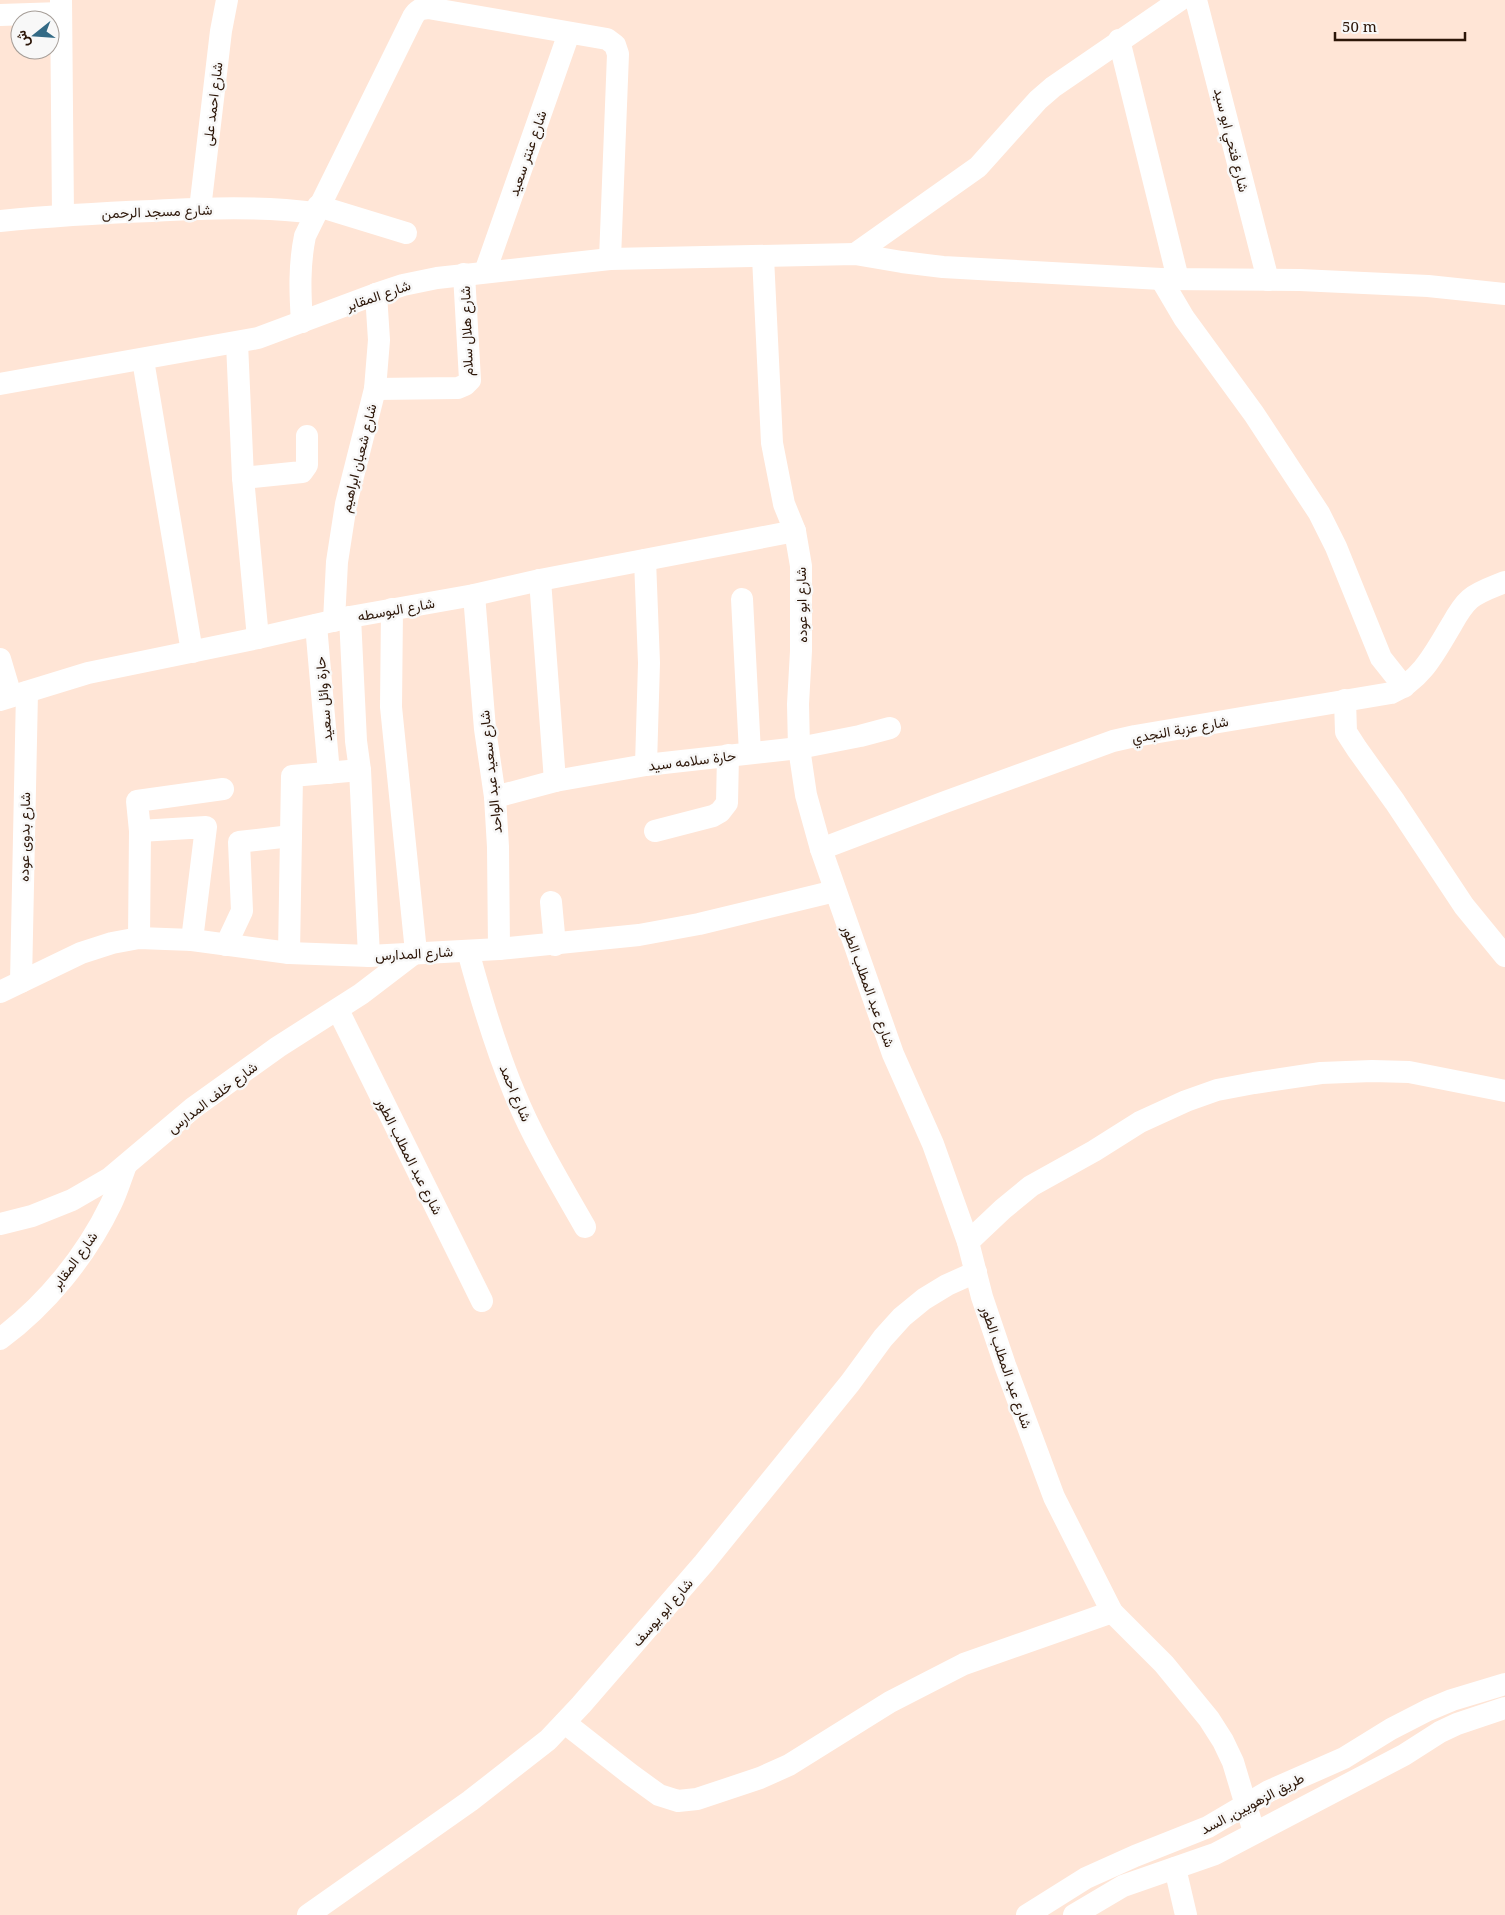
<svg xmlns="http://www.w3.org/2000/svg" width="1505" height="1915" font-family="'Noto Serif',Vazirmatn,serif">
<rect width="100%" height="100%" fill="#ffe5d6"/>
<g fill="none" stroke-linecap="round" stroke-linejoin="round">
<g stroke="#fff" stroke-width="22">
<polyline points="61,0 63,215"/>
<polyline points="1196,0 1268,280"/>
<polyline points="0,15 61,13"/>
<polyline points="1119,40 1178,279"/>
<polyline points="318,206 406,233"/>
<polyline points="200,209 221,31 227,0"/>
<path d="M0,221C51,216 101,213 152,211C206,208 261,206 315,213"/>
<polyline points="855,254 978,167 1038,100 1053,87 1180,0"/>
<polyline points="763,257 772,443 784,504 795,531 801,566 801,651 798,704 799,748 806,795 821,849 893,1054 933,1144 968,1242 982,1297 1005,1365 1054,1497 1112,1612 1164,1664 1209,1719 1223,1741 1233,1762 1254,1832"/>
<polyline points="485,272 569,33"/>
<polyline points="1161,279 1184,318 1254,414 1319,513 1336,547 1381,658 1404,687"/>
<path d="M302,322C300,293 299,265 305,236L413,17C417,10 420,9 428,8L607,39L615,45L618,54L610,259"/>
<polyline points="237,343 243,478 258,638"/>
<polyline points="143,360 192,652"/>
<polyline points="0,384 258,338 376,294 403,285 437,278 610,259 855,254 902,262 943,267 1161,279 1300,280 1428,286 1505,294"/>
<polyline points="375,389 458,388 465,385 470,380 464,274"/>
<polyline points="243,478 302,472 307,465 307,436"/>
<polyline points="645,560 649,663 646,765"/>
<polyline points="540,580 555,781"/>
<polyline points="474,595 485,729 495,797 498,847 499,949"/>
<polyline points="742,599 750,753"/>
<polyline points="350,617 356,741 360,770 369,956"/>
<polyline points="334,621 337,562 346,504 375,389 379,340 376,294"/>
<polyline points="316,625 329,773"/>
<polyline points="0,659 11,696"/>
<polyline points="0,700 88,673 258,638 350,617 474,595 540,580 795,531"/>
<polyline points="1345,700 1346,732 1357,749 1395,802 1464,906 1505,956"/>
<polyline points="495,797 555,781 646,765 799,748 860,736 890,728"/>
<polyline points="140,831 206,827 192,940"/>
<polyline points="655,831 713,816 720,812 727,803 728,755"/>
<path d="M821,849L945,802L1113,741L1135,736L1391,693C1422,680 1435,652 1452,624C1457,615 1462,606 1470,599C1480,591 1493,587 1505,582"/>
<polyline points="551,902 555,945"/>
<polyline points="139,938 140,831 137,801 223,789"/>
<polyline points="226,945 242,911 239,842 291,836"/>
<path d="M468,951C481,999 495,1046 514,1092C533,1139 560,1183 585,1227"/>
<polyline points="289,953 292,776 360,770"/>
<polyline points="21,982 27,692"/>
<polyline points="0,992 81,953 112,943 139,938 192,940 289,953 369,956 499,949 639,935 699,924 835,891"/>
<polyline points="338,1010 482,1301"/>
<polyline points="0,1224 32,1216 72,1200 110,1178 193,1108 278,1047 361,994 416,952 391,707 392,609"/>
<polyline points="968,1242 1003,1209 1031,1186 1094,1151 1140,1122 1186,1101 1217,1090 1254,1083 1321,1073 1372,1071 1409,1072 1505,1091"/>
<path d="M0,1339C46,1305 86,1256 111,1204C117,1192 121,1178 126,1165"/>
<polyline points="565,1723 630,1774 659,1795 678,1801 697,1799 760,1778 789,1765 890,1702 964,1664 1112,1612"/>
<polyline points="1175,1868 1186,1915"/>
<polyline points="308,1915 470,1801 548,1740 581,1705 704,1563 850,1383 883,1338 902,1317 924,1299 947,1285 976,1272"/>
<polyline points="1027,1915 1086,1878 1135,1856 1208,1827 1269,1791 1344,1758 1391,1729 1428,1710 1452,1700 1505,1684"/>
<polyline points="1074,1915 1123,1886 1215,1854 1404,1755 1440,1732 1457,1724 1505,1708"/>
</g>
</g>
<g text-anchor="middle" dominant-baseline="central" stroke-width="5" stroke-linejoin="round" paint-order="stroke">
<g font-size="14" fill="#2c1608" stroke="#f8f8f8">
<text transform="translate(212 104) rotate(-83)">شارع احمد على</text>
<text transform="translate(1232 140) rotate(76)">شارع فتحي ابو سيد</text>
<text transform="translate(527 153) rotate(-71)">شارع عنتر سعيد</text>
<text transform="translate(157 211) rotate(-2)">شارع مسجد الرحمن</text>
<text transform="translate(378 295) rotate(-19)">شارع المقابر</text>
<text transform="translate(466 331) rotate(-92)">شارع هلال سلام</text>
<text transform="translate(358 458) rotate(-76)">شارع شعبان ابراهيم</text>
<text transform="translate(801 605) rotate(-91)">شارع ابو عوده</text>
<text transform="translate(396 609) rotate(-10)">شارع البوسطه</text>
<text transform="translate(323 699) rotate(-95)">حارة وائل سعيد</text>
<text transform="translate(1180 729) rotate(-10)">شارع عزبة النجدي</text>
<text transform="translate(692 760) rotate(-7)">حارة سلامه سيد</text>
<text transform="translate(490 772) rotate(-96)">شارع سعيد عبد الواحد</text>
<text transform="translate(24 837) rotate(-89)">شارع بدوى عوده</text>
<text transform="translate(414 953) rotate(-3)">شارع المدارس</text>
<text transform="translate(869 986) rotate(70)">شارع عبد المطلب الطور</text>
<text transform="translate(516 1093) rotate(67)">شارع احمد</text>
<text transform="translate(212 1097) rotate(-37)">شارع خلف المدارس</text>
<text transform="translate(410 1156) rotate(63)">شارع عبد المطلب الطور</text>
<text transform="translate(74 1260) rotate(-54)">شارع المقابر</text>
<text transform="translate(1007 1367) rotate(71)">شارع عبد المطلب الطور</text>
<text transform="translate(662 1612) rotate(-49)">شارع ابو يوسف</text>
<text transform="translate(1252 1803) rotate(-28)">طريق الزهويين, السد</text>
</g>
</g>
<g transform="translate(35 35) rotate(253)"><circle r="24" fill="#f8f8f8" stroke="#a69e98"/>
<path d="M0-4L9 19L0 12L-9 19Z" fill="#336a85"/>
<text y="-8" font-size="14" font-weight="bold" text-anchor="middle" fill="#2c1608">ش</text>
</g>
<path d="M1335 32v8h130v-8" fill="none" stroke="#2c1608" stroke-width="2.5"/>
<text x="1342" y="32" font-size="15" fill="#2c1608" stroke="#f8f8f8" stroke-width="4" paint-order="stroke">50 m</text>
</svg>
